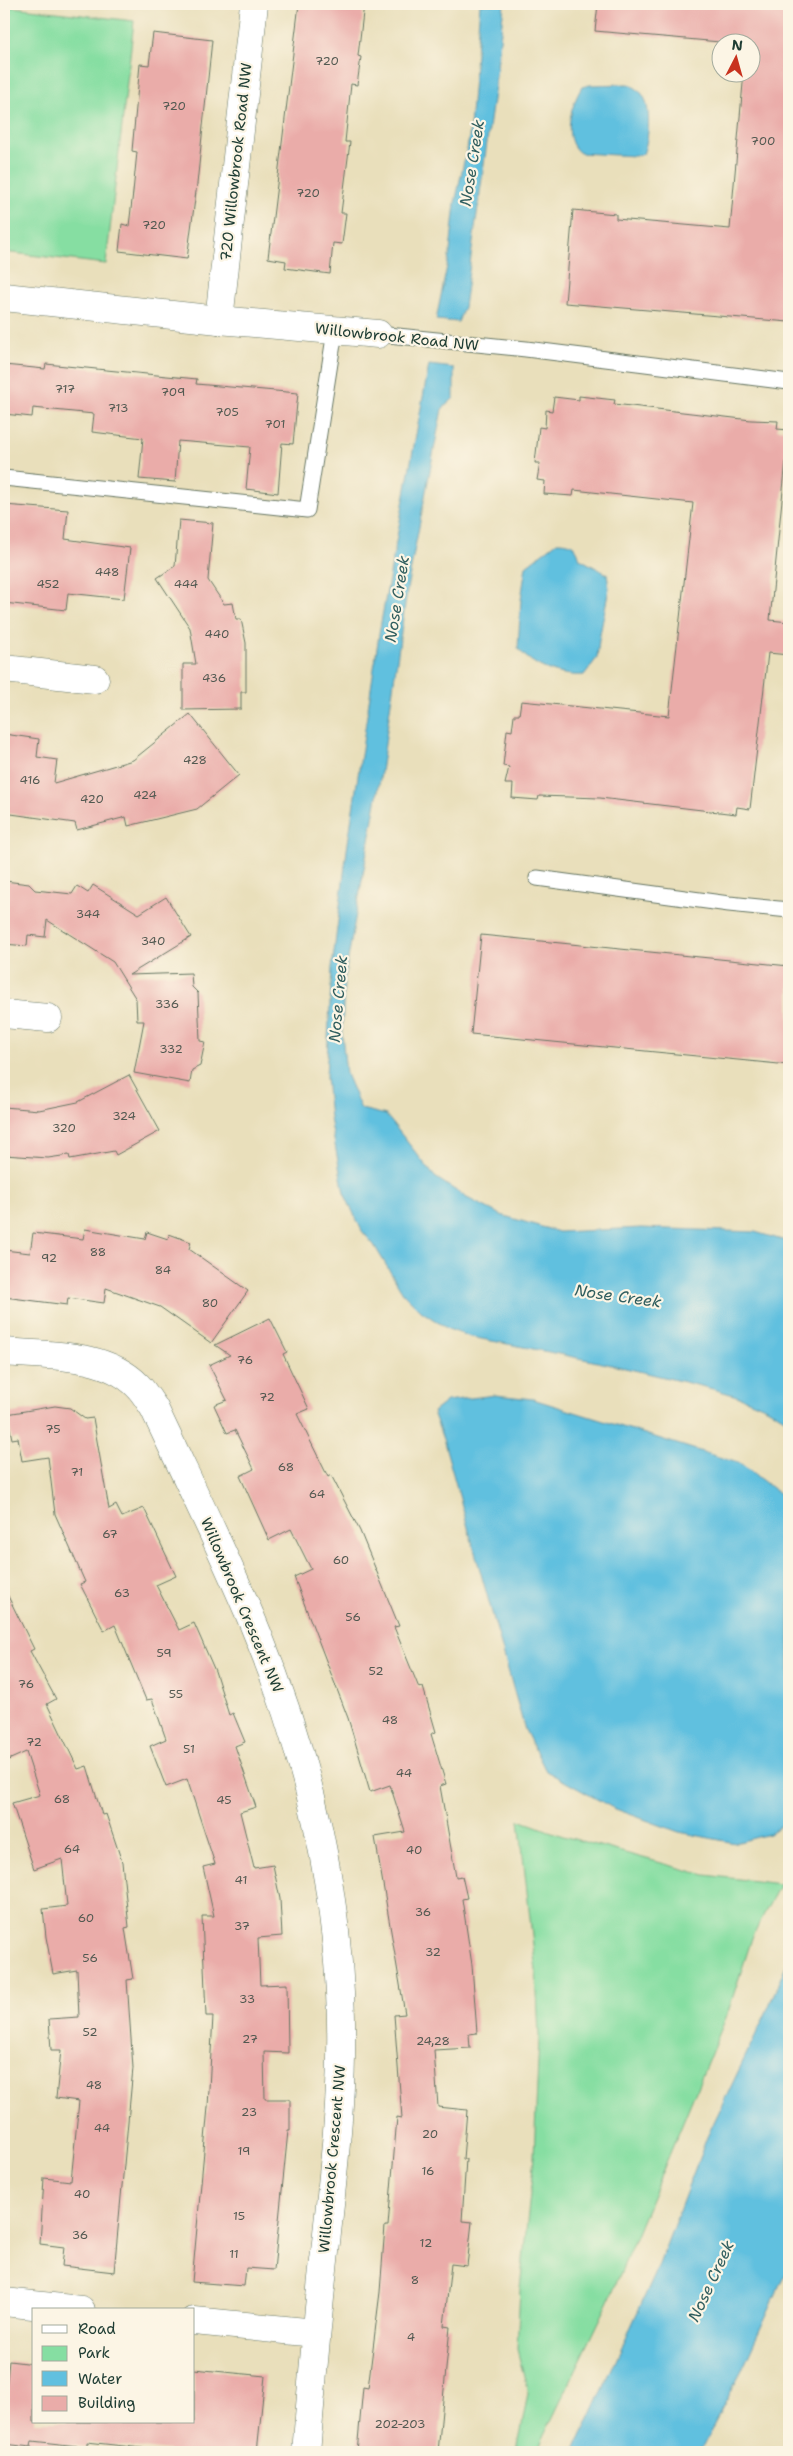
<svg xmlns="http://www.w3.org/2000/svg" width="793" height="2456" font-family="'Shantell Sans',sans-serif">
<rect width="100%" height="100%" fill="#fcf5e5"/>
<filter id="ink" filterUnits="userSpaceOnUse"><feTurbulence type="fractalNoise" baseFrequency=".02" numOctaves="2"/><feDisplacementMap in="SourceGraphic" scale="10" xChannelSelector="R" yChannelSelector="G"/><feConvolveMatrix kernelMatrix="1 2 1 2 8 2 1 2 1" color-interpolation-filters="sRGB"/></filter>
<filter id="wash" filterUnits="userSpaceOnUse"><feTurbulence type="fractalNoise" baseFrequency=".0096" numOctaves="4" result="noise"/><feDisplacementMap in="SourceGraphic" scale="20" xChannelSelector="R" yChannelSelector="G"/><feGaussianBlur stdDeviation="1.12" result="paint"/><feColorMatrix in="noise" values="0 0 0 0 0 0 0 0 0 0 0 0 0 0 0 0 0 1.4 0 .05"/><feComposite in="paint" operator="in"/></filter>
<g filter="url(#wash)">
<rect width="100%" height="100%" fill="#e9dfbb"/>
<g fill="#86dea2" stroke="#528e6b">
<polygon points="4,6 134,21 106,264 4,252"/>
<polygon points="519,1820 563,1836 705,1875 780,1884 753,1935 727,2015 609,2301 536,2452 517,2452 528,2393 517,2349 520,2288 534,2157 539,2036 536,1972"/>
</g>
<g fill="#61c0df" stroke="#407e8a">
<polygon points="480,4 504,4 495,85 464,307 458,322 436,320 450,252 455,203 469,139"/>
<path d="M629,84C633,87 639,89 642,94C652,107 649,139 643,154L635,156L580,153C561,139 571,105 582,87L590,85Z"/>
<path d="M429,365L454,368V398L442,409L408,583L380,779L344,981L342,1034L346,1074L361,1109L386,1115L435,1177L467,1198L501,1215L559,1232L641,1228L755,1232L789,1242V1421C753,1397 717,1390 676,1380C608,1363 539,1350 471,1337L448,1329L421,1311L403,1293L374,1245L362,1231L344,1193L330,1118L326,1077L332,968L347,850L380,628Z"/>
<path d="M557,542C572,542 576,545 580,559L607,574L609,588L599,640L597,658L584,675C560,677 532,667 518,648L521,600L526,566Z"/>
<polygon points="495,1395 533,1399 741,1464 789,1501 789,1820 769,1834 735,1843 679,1832 613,1808 546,1771 525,1730 444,1442 433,1412 447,1401"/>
<polygon points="789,1958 789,2265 739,2376 700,2452 574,2452 658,2267 707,2137 766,2013"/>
</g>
<g id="blocks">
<g fill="#eaaca9">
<polygon points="299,4 364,4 358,56 361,57 357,85 351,84 345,142 350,142 341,213 346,213 342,244 333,243 330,274 285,268 286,261 268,258"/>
<polygon points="598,4 789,4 789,322 565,303 573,210 616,214 616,219 730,229 744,72 750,72 750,42 720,42 595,31"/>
<polygon points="153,33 212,40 197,184 187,259 119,251 122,224 129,226 133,192 137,152 132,151 140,64 149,65"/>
<polygon points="46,364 197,379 196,384 298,393 293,444 282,443 278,493 246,489 250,447 178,441 175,482 139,479 143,438 92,432 94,414 33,408 32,417 4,414 4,365 45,369"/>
<polygon points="579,396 615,400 614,404 751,420 778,421 777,429 789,430 770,620 789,622 789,655 768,653 750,809 737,807 736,814 600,798 539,796 538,800 512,798 513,784 505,784 509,767 503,766 507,730 512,731 514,715 519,715 521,701 669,716 693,503 574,490 573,496 544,494 545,481 537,480 540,463 535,463 539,427 545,428 546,410 552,411 554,397 579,400"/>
<polygon points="4,505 68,510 65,539 130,548 124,599 68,593 66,610 4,603"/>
<polygon points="179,520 213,523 208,580 224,604 233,603 236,619 241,619 246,643 246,692 241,692 241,709 183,710 183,664 196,664 190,628 157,578 175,566"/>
<polygon points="190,714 239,775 197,809 128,826 126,817 77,830 75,823 4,813 4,734 39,739 37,757 57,760 54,783 133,760"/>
<polygon points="5,881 29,884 35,890 72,894 77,886 88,893 93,885 139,914 166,897 191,937 129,975 191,973 192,987 198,993 200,1041 205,1042 200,1066 192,1070 190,1083 134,1073 144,1021 137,1021 136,999 113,962 47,920 45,937 28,935 27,946 4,944"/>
<polygon points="481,935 789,966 789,1065 471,1034"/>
<polygon points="129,1075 160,1131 116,1155 114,1151 70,1159 69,1155 48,1158 4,1155 4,1107 39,1110 78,1102"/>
<polygon points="85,1229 145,1239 147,1232 168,1239 169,1234 191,1242 189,1249 248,1291 211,1343 160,1307 106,1288 104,1303 68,1298 67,1305 4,1297 4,1250 30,1253 33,1233 83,1239"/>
<polygon points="270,1318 287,1352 283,1354 309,1409 297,1414 328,1477 331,1475 360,1531 399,1626 394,1627 419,1688 423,1687 436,1732 431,1734 446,1784 440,1786 456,1877 462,1876 467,1898 462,1899 472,1965 477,2033 469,2034 470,2048 434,2050 438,2107 467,2110 463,2159 466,2159 462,2221 472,2222 467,2266 451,2264 444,2326 450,2327 438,2452 357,2452 363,2387 368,2388 380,2292 385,2226 388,2226 397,2117 402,2118 394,2015 405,2014 375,1837 405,1832 390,1785 370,1792 348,1718 294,1577 311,1569 291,1529 269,1540 240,1476 254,1469 235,1430 227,1433 214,1405 227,1400 209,1365 230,1355 215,1345"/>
<polygon points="55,1406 70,1408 85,1419 93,1418 109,1509 116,1505 122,1517 144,1508 176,1576 156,1585 179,1630 194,1623 215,1671 229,1715 233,1713 245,1742 235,1746 256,1807 240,1812 254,1868 273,1865 280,1899 282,1936 258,1938 260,1985 287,1984 288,2053 264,2052 265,2099 290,2099 290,2131 288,2131 274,2270 246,2268 244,2286 192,2282 208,2107 213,2016 206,2016 202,1916 214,1916 203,1867 215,1864 187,1779 166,1787 150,1746 166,1739 152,1699 146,1700 115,1625 104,1631 80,1584 85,1582 55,1514 48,1457 22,1461 18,1438 12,1439 7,1414"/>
<polygon points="4,1588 34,1649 30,1651 56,1699 47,1704 78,1769 87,1766 102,1815 106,1814 122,1862 129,1927 125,1928 133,1979 127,1980 133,2068 114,2272 62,2266 64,2247 40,2244 44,2178 71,2181 79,2101 56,2098 61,2050 51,2050 49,2019 79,2017 77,1970 53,1974 46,1937 43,1909 67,1906 62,1859 34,1869 12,1803 40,1795 26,1752 4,1762"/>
<polygon points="9,2361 34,2364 34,2422 194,2422 194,2369 265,2376 257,2452 178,2452 87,2442 87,2447 32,2441 31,2447 4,2444 4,2389 6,2389"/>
</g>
</g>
</g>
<g filter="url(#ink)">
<use href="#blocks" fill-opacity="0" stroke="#667663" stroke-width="1"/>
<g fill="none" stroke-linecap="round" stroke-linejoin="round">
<defs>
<g id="lane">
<polyline points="378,334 526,349 789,382"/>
<polyline points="4,478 307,510 335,331"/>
<polyline points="537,878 729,904 789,910"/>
</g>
<g id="street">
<polyline points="4,297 219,320 378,334"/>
<polyline points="219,320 254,4"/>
<polyline points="4,669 95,679"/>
<polyline points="4,1014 48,1018"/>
<path d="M4,1352C48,1356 105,1352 138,1386C144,1392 149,1401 154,1408C189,1483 227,1558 258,1635C304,1748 334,1871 340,1993C345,2080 334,2166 325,2252C317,2319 312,2386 306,2452"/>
<polyline points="4,2302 81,2310"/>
<polyline points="194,2321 316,2333"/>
</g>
</defs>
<use href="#lane" stroke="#667663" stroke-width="17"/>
<use href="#street" stroke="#667663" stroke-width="29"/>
<use href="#lane" stroke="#fff" stroke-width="15"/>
<use href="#street" stroke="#fff" stroke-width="28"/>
</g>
</g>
<g text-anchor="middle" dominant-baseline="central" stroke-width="4.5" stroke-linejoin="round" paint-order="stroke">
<g font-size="12" fill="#525951">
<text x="327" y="61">720</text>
<text x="174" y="106">720</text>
<text x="763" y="141">700</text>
<text x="308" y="193">720</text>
<text x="154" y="225">720</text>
<text x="65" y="389">717</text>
<text x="173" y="392">709</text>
<text x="118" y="408">713</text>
<text x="227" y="412">705</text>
<text x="275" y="424">701</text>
<text x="107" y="572">448</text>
<text x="48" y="584">452</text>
<text x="186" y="584">444</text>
<text x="217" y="634">440</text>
<text x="214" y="678">436</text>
<text x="195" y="760">428</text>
<text x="30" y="780">416</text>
<text x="145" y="795">424</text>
<text x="92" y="799">420</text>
<text x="88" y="914">344</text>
<text x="153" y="941">340</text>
<text x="167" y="1004">336</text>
<text x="171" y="1049">332</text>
<text x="124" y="1116">324</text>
<text x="64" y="1128">320</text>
<text x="98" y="1252">88</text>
<text x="49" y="1258">92</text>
<text x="163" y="1270">84</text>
<text x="210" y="1303">80</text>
<text x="245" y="1360">76</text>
<text x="267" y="1397">72</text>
<text x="53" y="1429">75</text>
<text x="286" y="1467">68</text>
<text x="77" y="1472">71</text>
<text x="317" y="1494">64</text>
<text x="110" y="1534">67</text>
<text x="341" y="1560">60</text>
<text x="122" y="1593">63</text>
<text x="353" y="1617">56</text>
<text x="164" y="1653">59</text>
<text x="376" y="1671">52</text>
<text x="26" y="1684">76</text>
<text x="176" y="1694">55</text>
<text x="390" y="1720">48</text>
<text x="34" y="1742">72</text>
<text x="189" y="1749">51</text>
<text x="404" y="1773">44</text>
<text x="62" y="1799">68</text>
<text x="224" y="1800">45</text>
<text x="72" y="1849">64</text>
<text x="414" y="1850">40</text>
<text x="241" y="1880">41</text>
<text x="423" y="1912">36</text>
<text x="86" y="1918">60</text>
<text x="242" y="1926">37</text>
<text x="433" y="1952">32</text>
<text x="90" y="1958">56</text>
<text x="247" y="1999">33</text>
<text x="90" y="2032">52</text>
<text x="250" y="2039">27</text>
<text x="433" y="2041">24,28</text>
<text x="94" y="2085">48</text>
<text x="249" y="2112">23</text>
<text x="102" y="2128">44</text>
<text x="430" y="2134">20</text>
<text x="244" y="2151">19</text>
<text x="428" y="2171">16</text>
<text x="82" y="2194">40</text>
<text x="239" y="2216">15</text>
<text x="80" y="2235">36</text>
<text x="426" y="2243">12</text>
<text x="234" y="2254">11</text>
<text x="415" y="2280">8</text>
<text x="411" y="2337">4</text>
<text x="400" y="2424">202-203</text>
</g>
<g font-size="15" fill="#1f3d34" stroke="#fcf5e5">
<text transform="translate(236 162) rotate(-84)">720 Willowbrook Road NW</text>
<text transform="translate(397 337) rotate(6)">Willowbrook Road NW</text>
<text transform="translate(242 1605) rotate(67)">Willowbrook Crescent NW</text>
<text transform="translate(332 2159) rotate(-85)">Willowbrook Crescent NW</text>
</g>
<g font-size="16" font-style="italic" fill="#305e5f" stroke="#fcf5e5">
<text transform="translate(472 163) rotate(-81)">Nose Creek</text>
<text transform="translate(397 599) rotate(-81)">Nose Creek</text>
<text transform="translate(338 999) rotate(-85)">Nose Creek</text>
<text transform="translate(618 1296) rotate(8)">Nose Creek</text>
<text transform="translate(711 2281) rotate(-65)">Nose Creek</text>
</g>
</g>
<rect width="793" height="2456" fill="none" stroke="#fcf5e5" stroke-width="20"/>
<rect x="32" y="2308" width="162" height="115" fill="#fcf5e5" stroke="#a4ab9e"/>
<rect x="42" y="2325" width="25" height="8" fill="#ffffff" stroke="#a4ab9e"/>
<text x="78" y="2334" font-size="15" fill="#1f3d34">Road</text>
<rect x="42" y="2346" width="25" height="15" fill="#86dea2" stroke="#a4ab9e"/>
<text x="78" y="2358" font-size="15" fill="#1f3d34">Park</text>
<rect x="42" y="2371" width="25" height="15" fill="#61c0df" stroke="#a4ab9e"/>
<text x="78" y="2384" font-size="15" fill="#1f3d34">Water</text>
<rect x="42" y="2396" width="25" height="15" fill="#eaaca9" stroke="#a4ab9e"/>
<text x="78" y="2408" font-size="15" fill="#1f3d34">Building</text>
<g transform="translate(736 58) rotate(6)"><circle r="24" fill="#fcf5e5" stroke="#a4ab9e"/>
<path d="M0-4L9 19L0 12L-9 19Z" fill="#c8321e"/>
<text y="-8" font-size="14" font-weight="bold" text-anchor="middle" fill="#1f3d34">N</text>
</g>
</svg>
